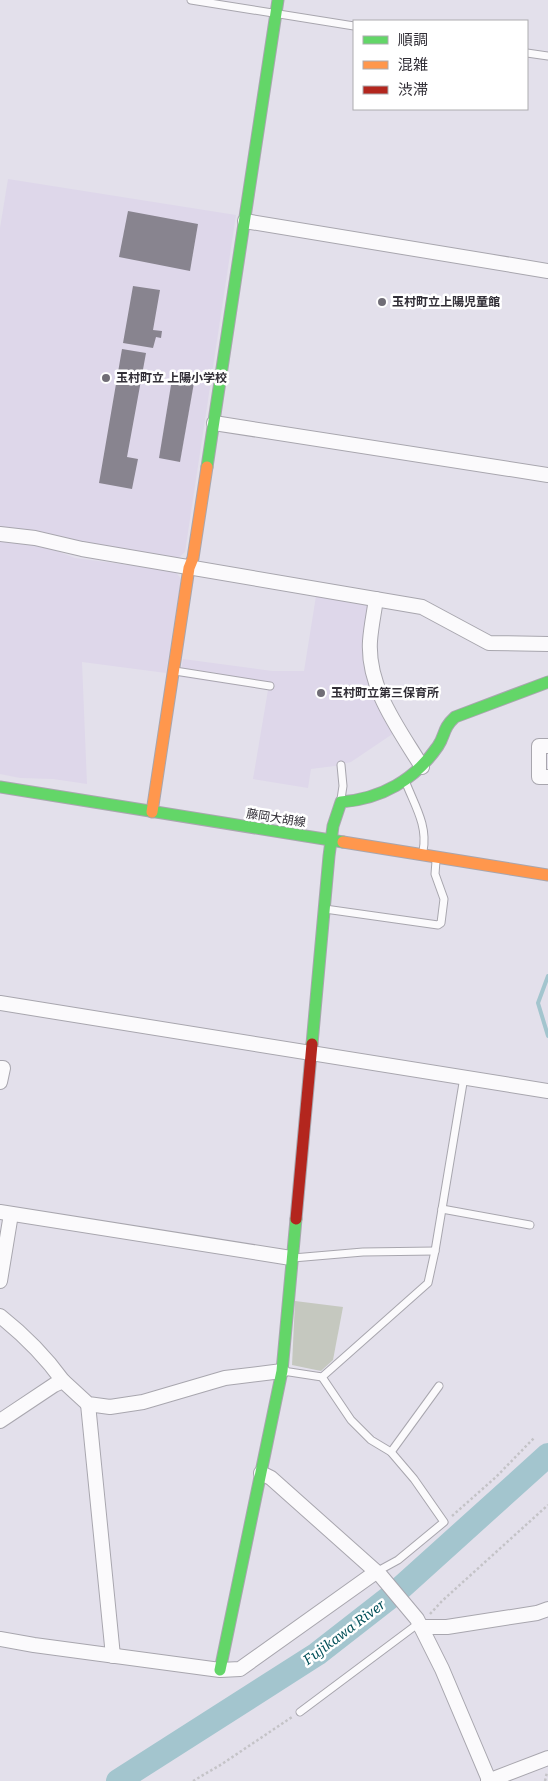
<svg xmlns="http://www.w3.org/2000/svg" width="548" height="1781" font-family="'Roboto Serif','Noto Sans JP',serif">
<rect width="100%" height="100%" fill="#e3e0eb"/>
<g fill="#ded7ea">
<polygon points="8,179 236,215 185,552 178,558 84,544 39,531 0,527 0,228"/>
<polygon points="0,541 44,546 75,558 175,571 181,579 166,673 82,662 87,784 53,779 20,778 0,774"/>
<polygon points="316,596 367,605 369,608 366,646 394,733 351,762 335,766 311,769 308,788 253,779 268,690 180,677 183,659 272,671 304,671"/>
</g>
<polygon fill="#c5c8bf" points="295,1301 343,1307 333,1360 321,1371 292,1365"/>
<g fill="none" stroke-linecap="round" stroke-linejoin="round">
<polyline stroke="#a3c5ce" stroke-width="4" points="548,976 538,1003 548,1036"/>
<polyline stroke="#a3c5ce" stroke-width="24" points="118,1781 317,1654 394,1594 548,1455"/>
</g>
<g fill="#88848f">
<polygon points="128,211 198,224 190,271 119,257"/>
<polygon points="133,286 160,290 153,330 162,331 161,338 156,337 153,348 123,343"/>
<polygon points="122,349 146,353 127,457 138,459 132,489 99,483"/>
<polygon points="173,373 195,377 180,462 159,458"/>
</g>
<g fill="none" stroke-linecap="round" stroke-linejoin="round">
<defs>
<g id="lane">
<polyline points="191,0 354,26"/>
<polyline points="527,53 548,56"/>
<polyline points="175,671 270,686"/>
<polyline points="341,765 343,786 341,799"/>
<path d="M406,783C415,806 428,826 423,851"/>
<polyline points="325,909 438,925 441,923 444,899 435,874 436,861"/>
<polyline points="442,1209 530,1225"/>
<polyline points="293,1258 363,1252 435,1251"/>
<polyline points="283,1371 322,1377 428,1283 435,1251 464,1077"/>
<polyline points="322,1377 351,1420 371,1440 391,1452 414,1479 444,1522 398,1560 376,1572"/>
<polyline points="391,1452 439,1386"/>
<polyline points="300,1712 419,1623"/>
</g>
<g id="street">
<polyline points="245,221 548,271"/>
<polyline points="214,423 548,475"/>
<polyline points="0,534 35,538 82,549 422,607 489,643 548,644"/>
<path d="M376,599C374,613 371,627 370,641C367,688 399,729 422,767"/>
<polyline points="548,746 539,746 539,777 548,777"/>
<polyline points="0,1003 548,1091"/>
<polyline points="0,1068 3,1068 0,1082"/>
<polyline points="0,1212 291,1258"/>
<polyline points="0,1281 11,1214"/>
<path d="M0,1316C24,1335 45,1356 63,1381"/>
<polyline points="88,1404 113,1656"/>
<polyline points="0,1421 54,1385 63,1381 88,1404 110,1407 143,1402 225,1378 282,1371"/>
<polyline points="261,1473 271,1478 381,1576 417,1619 442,1669 489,1780"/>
<polyline points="421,1627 447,1627 537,1613 548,1609"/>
<polyline points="0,1639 34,1645 220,1670 240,1669 376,1572"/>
<polyline points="488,1781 548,1758"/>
</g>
<g id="fast">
<polyline points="207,467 278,0"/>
<polyline points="0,787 343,842"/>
<path d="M312,1044L329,856L333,826L341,802C381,799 415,780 438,746C446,734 442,729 455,717L548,682"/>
<polyline points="220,1670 282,1371 296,1219"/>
</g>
<g id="slow">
<polyline points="152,812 189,568 193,558 207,467"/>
<polyline points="343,842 548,875"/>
</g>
<polyline id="jam" points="296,1219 312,1044"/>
</defs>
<use href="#lane" stroke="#a8a6ae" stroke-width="9"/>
<use href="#street" stroke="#a8a6ae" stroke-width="16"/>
<use href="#fast" stroke="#a8a6ae" stroke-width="13"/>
<use href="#slow" stroke="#a8a6ae" stroke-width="13"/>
<use href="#jam" stroke="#a8a6ae" stroke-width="13"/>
<g stroke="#c4c3c7" stroke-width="2.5" stroke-dasharray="2.5 2.5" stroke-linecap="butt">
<polyline points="452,1516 496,1477 534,1438"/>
<polyline points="430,1614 442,1601 548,1505"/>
<polyline points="193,1781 222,1764 292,1717"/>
<polyline points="545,1781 547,1772"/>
</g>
<use href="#lane" stroke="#fbfafc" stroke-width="7"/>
<use href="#street" stroke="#fbfafc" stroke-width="14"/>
<use href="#fast" stroke="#63d668" stroke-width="11"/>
<use href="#slow" stroke="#ff974d" stroke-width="11"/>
<use href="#jam" stroke="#b3261e" stroke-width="11"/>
</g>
<g fill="#706d76" stroke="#fff" stroke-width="2">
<circle cx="382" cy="302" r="5"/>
<circle cx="106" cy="378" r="5"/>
<circle cx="321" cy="693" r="5"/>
</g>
<g text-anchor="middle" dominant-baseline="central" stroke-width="5" stroke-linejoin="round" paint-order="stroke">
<g font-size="12" font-weight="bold" fill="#322f37" stroke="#fff" text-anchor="start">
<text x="392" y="302">玉村町立上陽児童館</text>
<text x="116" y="378">玉村町立 上陽小学校</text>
<text x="331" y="693">玉村町立第三保育所</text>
</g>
<g font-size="12" fill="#322f37" stroke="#fff">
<text transform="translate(276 818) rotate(9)">藤岡大胡線</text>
</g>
<g font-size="14" font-style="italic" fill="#004f58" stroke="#fff">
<text transform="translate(344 1632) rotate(-37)">Fujikawa River</text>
</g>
</g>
<rect x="353" y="20" width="175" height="90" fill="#ffffff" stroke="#adacaf"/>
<rect x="363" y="36" width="25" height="8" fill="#63d668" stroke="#adacaf"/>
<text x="398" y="45" font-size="15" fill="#322f37">順調</text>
<rect x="363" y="61" width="25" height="8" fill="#ff974d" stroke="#adacaf"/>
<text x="398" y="70" font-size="15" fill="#322f37">混雑</text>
<rect x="363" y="86" width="25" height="8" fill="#b3261e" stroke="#adacaf"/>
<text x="398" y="95" font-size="15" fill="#322f37">渋滞</text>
</svg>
